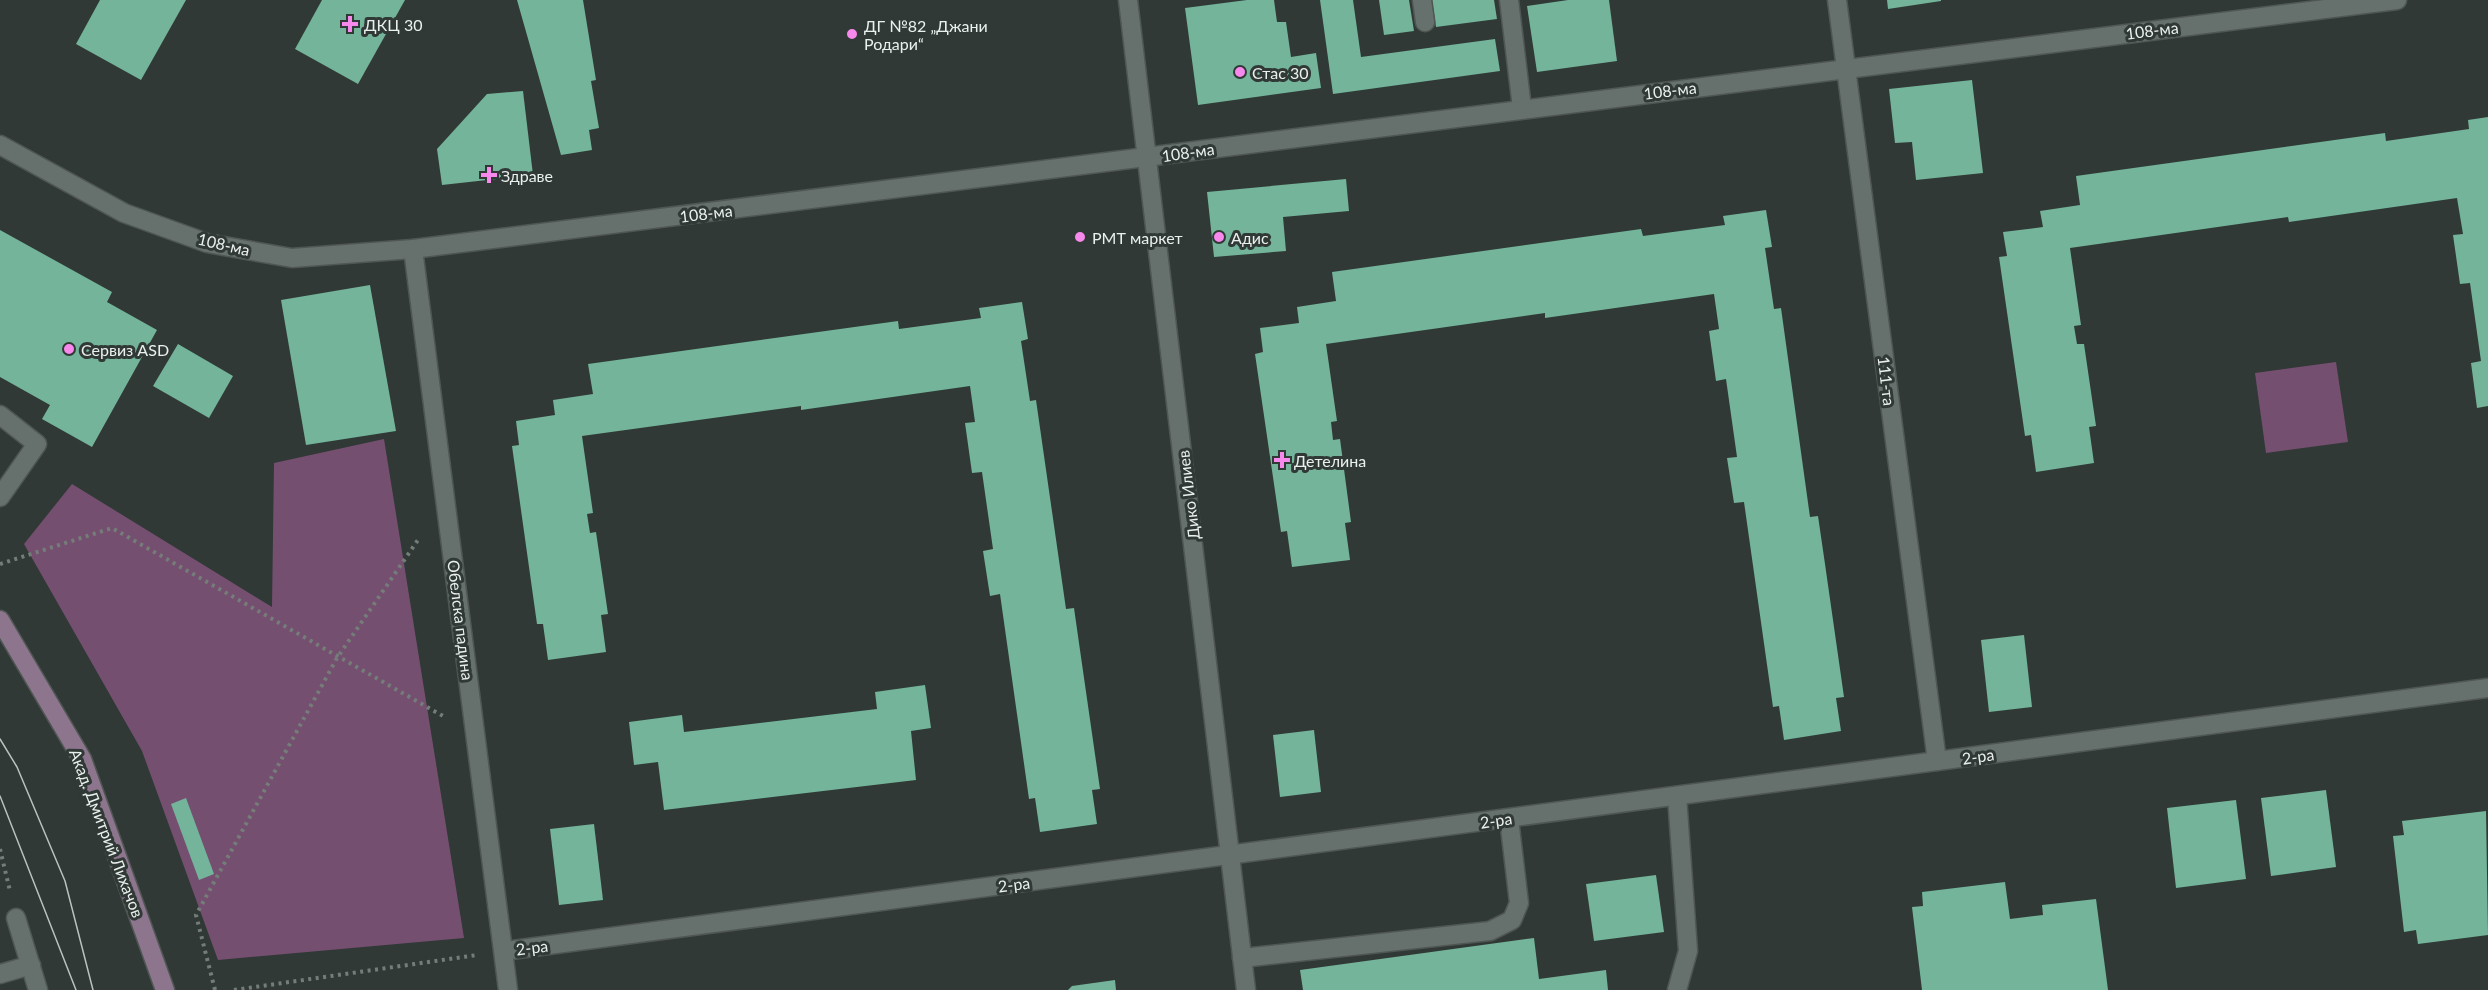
<svg xmlns="http://www.w3.org/2000/svg" width="2488" height="990" font-family="Lato,sans-serif">
<rect width="100%" height="100%" fill="#303935"/>
<g fill="#754f70">
<polygon points="2336,362 2348,442 2266,453 2255,373"/>
<polygon points="384,439 464,938 218,960 142,751 24,544 72,484 272,607 274,463"/>
</g>
<g fill="#73b49b">
<polygon points="100,0 186,0 141,80 76,44"/>
<polygon points="322,0 405,0 358,84 295,49"/>
<polygon points="517,0 583,0 596,80 591,81 599,128 589,130 592,150 561,155"/>
<polygon points="1247,0 1274,0 1277,22 1286,22 1291,57 1316,53 1321,88 1198,105 1185,8"/>
<polygon points="1320,0 1353,0 1361,57 1495,39 1500,71 1333,94"/>
<polygon points="1379,0 1409,0 1414,31 1384,35"/>
<polygon points="1432,0 1494,0 1497,19 1436,27"/>
<polygon points="1568,0 1609,0 1617,61 1537,72 1527,6"/>
<polygon points="1887,0 1941,0 1941,1 1888,9"/>
<polygon points="1972,80 1983,173 1916,180 1912,142 1895,143 1889,89"/>
<polygon points="523,91 533,175 442,185 437,149 487,94"/>
<polygon points="2488,117 2488,406 2477,408 2471,363 2481,361 2470,283 2460,284 2453,235 2463,234 2457,198 2289,222 2288,217 2070,248 2081,325 2074,326 2077,344 2084,344 2096,426 2089,427 2094,463 2036,472 2031,435 2025,436 1999,257 2007,256 2003,232 2043,227 2040,211 2080,205 2076,176 2385,133 2386,141 2469,129 2468,120"/>
<polygon points="1346,179 1349,211 1283,217 1286,251 1214,257 1207,192"/>
<polygon points="1766,210 1772,247 1765,248 1774,309 1781,308 1810,517 1818,516 1825,564 1844,697 1836,698 1841,731 1784,740 1779,706 1773,707 1744,502 1734,503 1727,458 1737,457 1726,379 1716,381 1709,331 1719,329 1714,294 1545,318 1545,313 1326,344 1337,421 1331,422 1333,440 1340,439 1351,522 1345,523 1350,560 1292,567 1287,531 1281,532 1255,354 1263,352 1260,328 1299,323 1297,307 1336,301 1332,272 1641,229 1643,236 1725,225 1723,216"/>
<polygon points="0,230 112,292 107,302 157,330 92,447 42,419 50,405 0,377"/>
<polygon points="370,285 396,431 306,445 281,300"/>
<polygon points="1022,302 1028,339 1021,341 1030,401 1036,400 1066,609 1074,608 1081,657 1100,789 1092,790 1097,824 1040,832 1035,798 1029,799 1000,594 990,596 983,551 993,549 982,472 972,473 965,423 975,422 970,386 801,410 801,406 582,436 593,513 587,514 590,533 596,532 608,614 601,615 606,652 548,660 543,624 537,624 512,446 519,445 516,421 555,415 553,400 593,394 588,364 898,321 899,329 981,318 979,308"/>
<polygon points="178,344 233,376 209,418 153,386"/>
<polygon points="2024,635 2032,707 1989,712 1981,640"/>
<polygon points="925,685 931,728 911,731 916,780 664,810 658,762 634,765 629,722 682,715 684,732 877,709 875,692"/>
<polygon points="1314,730 1321,792 1280,797 1273,735"/>
<polygon points="2326,790 2336,867 2271,876 2261,798"/>
<polygon points="186,798 214,874 199,880 171,804"/>
<polygon points="2236,800 2246,879 2176,888 2167,808"/>
<polygon points="2486,811 2488,935 2418,944 2416,930 2404,932 2393,836 2404,835 2402,821"/>
<polygon points="594,824 603,900 559,905 550,829"/>
<polygon points="1656,875 1664,932 1594,941 1586,884"/>
<polygon points="2005,882 2010,919 2043,915 2042,905 2096,899 2108,990 1922,990 1912,907 1923,906 1922,892"/>
<polygon points="1534,938 1539,979 1606,970 1608,990 1303,990 1300,970"/>
<polygon points="1115,980 1116,990 1068,990 1072,986"/>
</g>
<g fill="none" stroke-linecap="round" stroke-linejoin="round">
<defs>
<g id="lane">
<polyline points="1422,0 1425,22"/>
<polyline points="1509,0 1522,108"/>
<polyline points="0,415 37,444 0,497"/>
<polyline points="1677,796 1688,951 1677,990"/>
<polyline points="16,918 38,990"/>
<polyline points="1242,958 1490,931 1512,920 1519,903 1509,819"/>
<polyline points="0,974 31,965"/>
</g>
<g id="street">
<polyline points="1128,0 1246,990"/>
<polyline points="1837,0 1937,761"/>
<polyline points="0,145 124,213 207,243 292,258 413,249 2397,0"/>
<polyline points="413,249 508,990"/>
<polyline points="504,951 2488,688"/>
</g>
<polyline id="secondary" points="0,620 82,759 165,990"/>
</defs>
<use href="#lane" stroke="#4f5653" stroke-width="21"/>
<use href="#street" stroke="#4f5653" stroke-width="21"/>
<use href="#secondary" stroke="#4f5653" stroke-width="21"/>
<g stroke="#757d79" stroke-width="4" stroke-dasharray="3 4.5" stroke-linecap="butt">
<polyline points="0,564 112,528 443,716"/>
<polyline points="0,849 10,891"/>
<polyline points="215,990 196,915 337,658 420,537"/>
<polyline points="234,990 477,955"/>
</g>
<use href="#lane" stroke="#66706c" stroke-width="18"/>
<use href="#street" stroke="#66706c" stroke-width="18"/>
<use href="#secondary" stroke="#8d758e" stroke-width="18"/>
<g stroke="#bbc2be" stroke-width="1.5">
<polyline points="0,739 17,767 65,881 93,990"/>
<polyline points="0,796 76,990"/>
</g>
</g>
<g fill="#f788ec" stroke="#303935" stroke-width="2">
<path d="M347 15h6v6h6v6h-6v6h-6v-6h-6v-6h6z"/>
<circle cx="852" cy="34" r="6"/>
<circle cx="1240" cy="72" r="6"/>
<path d="M486 166h6v6h6v6h-6v6h-6v-6h-6v-6h6z"/>
<circle cx="1080" cy="237" r="6"/>
<circle cx="1219" cy="237" r="6"/>
<circle cx="69" cy="349" r="6"/>
<path d="M1279 451h6v6h6v6h-6v6h-6v-6h-6v-6h6z"/>
</g>
<g text-anchor="middle" dominant-baseline="central" stroke-width="6" stroke-linejoin="round" paint-order="stroke">
<g font-size="16" fill="#eaf0ed" stroke="#303935" text-anchor="start">
<text x="364" y="24">ДКЦ 30</text>
<text x="864" y="25">ДГ №82 „Джани<tspan x="864" dy="18">Родари“</tspan></text>
<text x="1252" y="72">Стас 30</text>
<text x="501" y="175">Здраве</text>
<text x="1092" y="237">РМТ маркет</text>
<text x="1231" y="237">Адис</text>
<text x="81" y="349">Сервиз ASD</text>
<text x="1294" y="460">Детелина</text>
</g>
<g font-size="16" fill="#eaf0ed" stroke="#303935">
<text transform="translate(2152 30) rotate(-7)">108-ма</text>
<text transform="translate(1670 90) rotate(-7)">108-ма</text>
<text transform="translate(1188 152) rotate(-8)">108-ма</text>
<text transform="translate(706 213) rotate(-7)">108-ма</text>
<text transform="translate(224 244) rotate(13)">108-ма</text>
<text transform="translate(1887 381) rotate(83)">111-та</text>
<text transform="translate(1188 495) rotate(-97)">Дико Илиев</text>
<text transform="translate(461 620) rotate(83)">Обелска падина</text>
<text transform="translate(1978 756) rotate(-8)">2-ра</text>
<text transform="translate(1496 820) rotate(-8)">2-ра</text>
<text transform="translate(107 833) rotate(69)">Акад. Дмитрий Лихачов</text>
<text transform="translate(1014 884) rotate(-7)">2-ра</text>
<text transform="translate(532 947) rotate(-7)">2-ра</text>
</g>
</g>
</svg>
